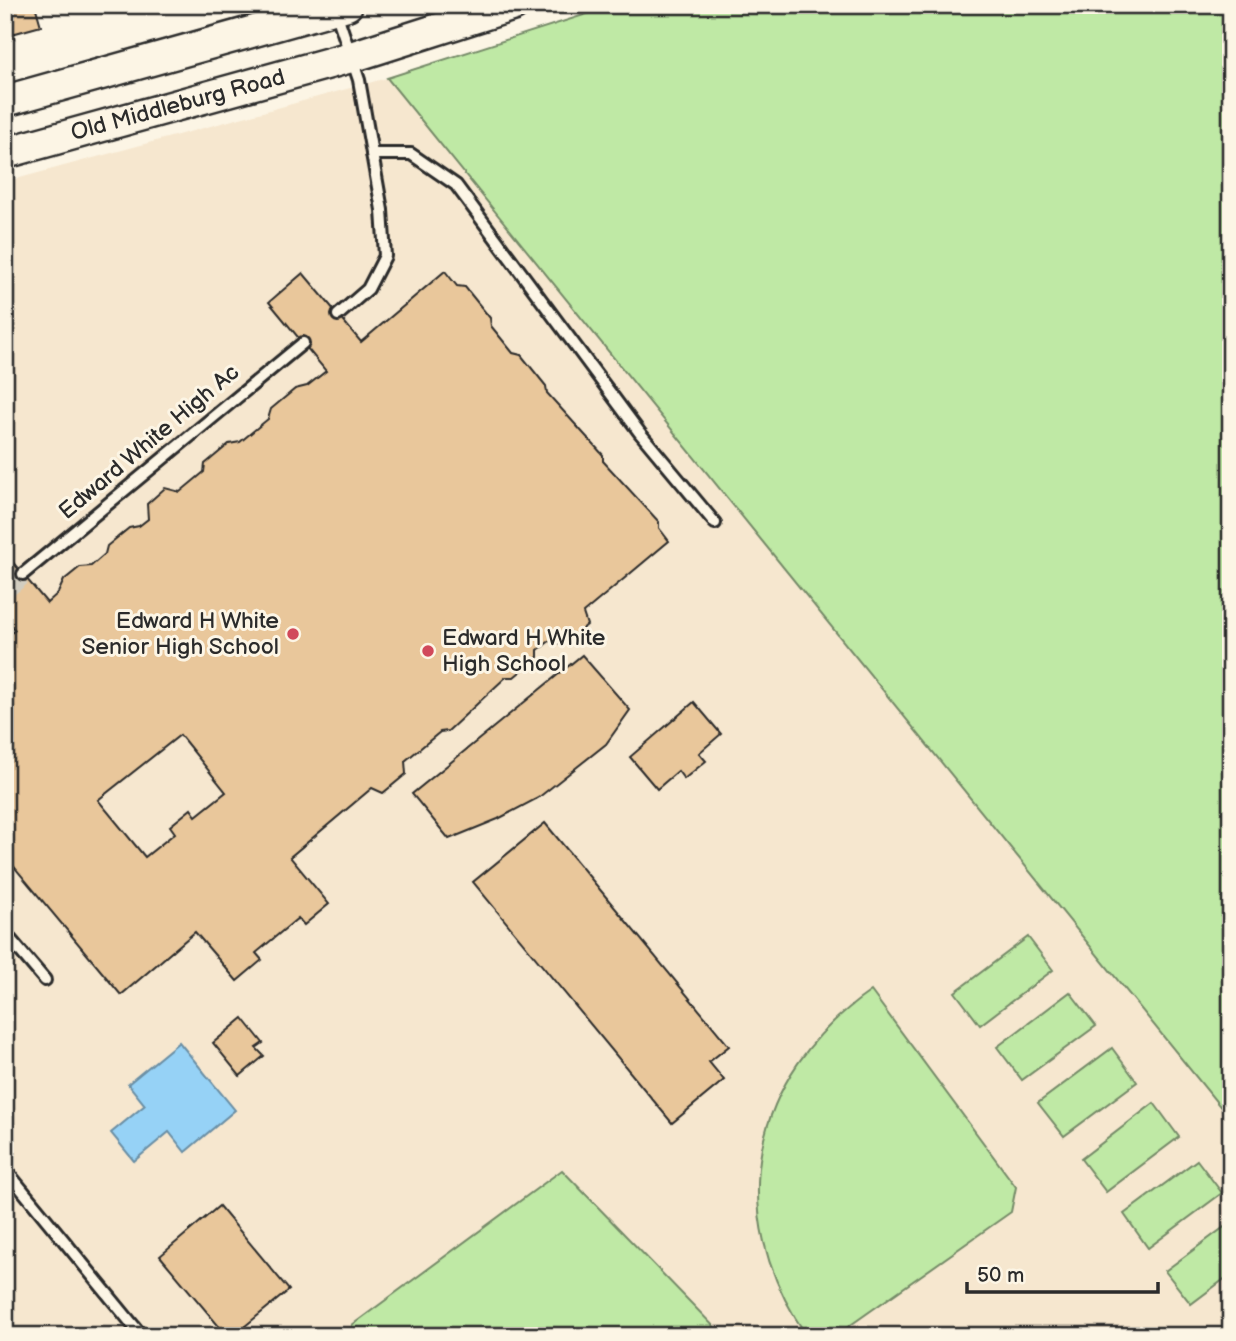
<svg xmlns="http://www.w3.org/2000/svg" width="1236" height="1341" font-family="'Balsamiq Sans',sans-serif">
<rect width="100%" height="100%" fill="#fcf5e5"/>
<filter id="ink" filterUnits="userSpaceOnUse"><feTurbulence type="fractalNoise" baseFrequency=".0143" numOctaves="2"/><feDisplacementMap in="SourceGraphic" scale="14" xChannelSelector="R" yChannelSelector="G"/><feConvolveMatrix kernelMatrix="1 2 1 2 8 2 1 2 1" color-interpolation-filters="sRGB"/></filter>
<g filter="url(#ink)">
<polygon fill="#f6e7cf" points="387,78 1231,1120 1231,1336 5,1336 5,182"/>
<g fill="#bfe9a5" stroke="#758a68" stroke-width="2">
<polygon points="615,5 1231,5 1231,1120 387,78"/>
<polygon points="1028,937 1053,970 980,1025 955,992"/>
<path d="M871,991L1016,1187L1011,1212L835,1336H807C722,1214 750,1075 871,991Z"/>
<polygon points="1070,992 1096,1026 1022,1080 997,1047"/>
<polygon points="1112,1048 1137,1082 1064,1136 1038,1103"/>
<polygon points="1154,1103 1179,1137 1106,1192 1081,1159"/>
<polygon points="1197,1160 1222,1193 1148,1248 1124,1214"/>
<polygon points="562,1170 723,1336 351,1336 352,1325"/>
<polygon points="1231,1222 1231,1274 1191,1304 1165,1271"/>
</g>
<polygon fill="#96d2f6" stroke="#6b8fa5" stroke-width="2" points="179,1042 235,1110 185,1152 169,1132 134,1161 111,1133 145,1105 128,1084"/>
<g fill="#e9c79b" stroke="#2b2b2b" stroke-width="2" fill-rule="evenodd">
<polygon points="5,5 35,5 41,26 12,34 14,39 5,41"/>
<path d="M445,271L457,286L465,287L490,318L491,326L513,353L521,355L546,386L547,393L603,455V461L659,522V528L669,541L583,613L587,625L563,645L551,640L538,650V657L514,677H506L448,731L440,732L405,761L406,774L383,793L372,788L290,857L329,904L304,925L298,918L256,953L262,960L237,981L195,932L121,995L5,856V638L15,630L5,618V553L47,603L58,593L64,580L80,567L91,566L105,554L107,546L129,528L139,526L148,519L147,504L165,488L180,492L204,472L205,464L229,444L240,442L268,419L271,409L295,389L307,386L326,371L269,302L303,273L361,342ZM180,735L226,792L196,816L191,809L170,826L175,833L145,857L98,800Z"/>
<polygon points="582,655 630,710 606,744 538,798 498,819 449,839 412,794"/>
<polygon points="694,702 721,734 699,753 706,761 684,779 678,771 657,789 630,757"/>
<polygon points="545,823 729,1046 709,1062 724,1080 672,1123 473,882"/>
<polygon points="243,1018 263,1043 256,1048 264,1056 240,1076 213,1043"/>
<polygon points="219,1206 289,1290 233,1336 227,1336 160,1256"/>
</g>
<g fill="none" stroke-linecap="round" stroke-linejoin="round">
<polyline stroke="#d2cdc0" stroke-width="21" stroke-dasharray="21 10" stroke-linecap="butt" points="5,589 23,574"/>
<defs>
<g id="service">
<polyline points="335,9 359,80 382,210 385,256 368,289 338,315"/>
<polyline points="372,154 411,154 456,185 640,433 715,523"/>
<polyline points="23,574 303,343"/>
<polyline points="5,933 45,980"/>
<polyline points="5,1169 142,1336"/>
</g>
<g id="secondary">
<polyline points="5,101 347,5"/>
<polyline points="5,153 351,57 514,5"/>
</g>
</defs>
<use href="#service" stroke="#2b2b2b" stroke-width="16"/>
<use href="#secondary" stroke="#2b2b2b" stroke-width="35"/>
<use href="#service" stroke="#fcf5e5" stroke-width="10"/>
<use href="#secondary" stroke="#fcf5e5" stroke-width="30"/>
</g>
</g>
<g fill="#d1495b" stroke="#fcf5e5" stroke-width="2.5">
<circle cx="293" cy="634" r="7"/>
<circle cx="428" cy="651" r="7"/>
</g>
<g text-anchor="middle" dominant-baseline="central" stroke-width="6" stroke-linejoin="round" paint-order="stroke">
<g font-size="23" fill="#2b2b2b" stroke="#fcf5e5">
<text transform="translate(178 105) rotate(-15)">Old Middleburg Road</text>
<text transform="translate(149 442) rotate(-40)">Edward White High Ac</text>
</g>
<g font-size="23" fill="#2b2b2b" stroke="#fcf5e5" text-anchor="end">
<text x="279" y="621">Edward H White<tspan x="279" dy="26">Senior High School</tspan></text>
<text x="442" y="638" text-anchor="start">Edward H White<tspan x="442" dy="26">High School</tspan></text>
</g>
</g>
<rect width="1236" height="1341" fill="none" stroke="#fcf5e5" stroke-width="28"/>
<rect x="14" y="14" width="1208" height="1313" fill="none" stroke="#2b2b2b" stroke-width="2.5" filter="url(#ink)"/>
<path d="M967 1282v10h191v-10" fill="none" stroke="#2b2b2b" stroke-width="3.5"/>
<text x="977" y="1282" font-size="21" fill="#2b2b2b" stroke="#fcf5e5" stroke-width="5" paint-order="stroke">50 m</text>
</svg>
